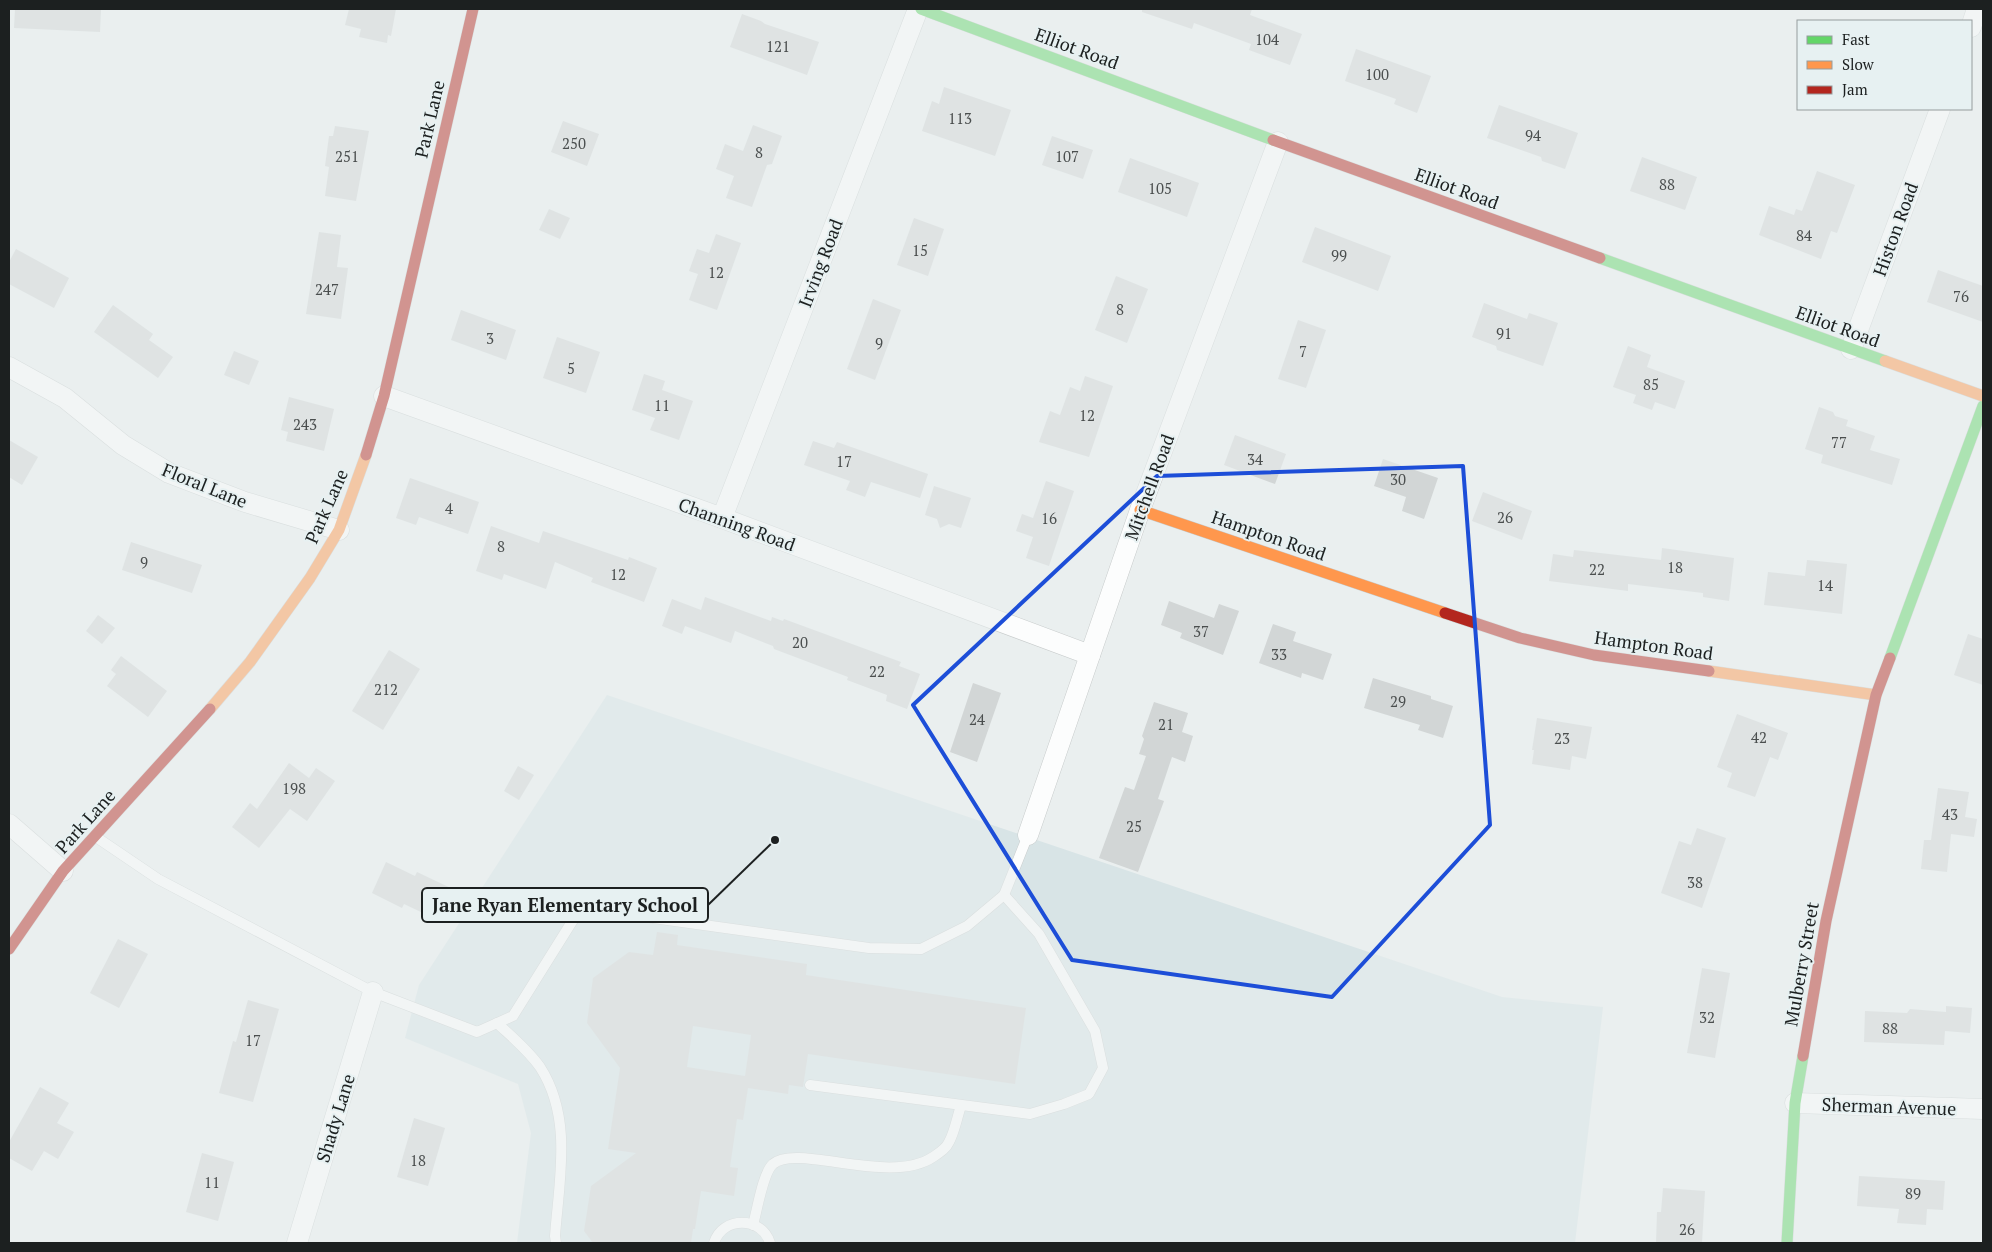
<svg xmlns="http://www.w3.org/2000/svg" width="1992" height="1252" font-family="'PT Serif',serif">
<rect width="100%" height="100%" fill="#eaefef"/>
<polygon fill="#d8e4e6" points="607,695 1502,997 1603,1007 1575,1243 517,1243 531,1133 518,1084 405,1038 419,985"/>
<g fill="#d2d6d6" fill-rule="evenodd">
<polygon points="15,9 101,9 100,32 14,28"/>
<polygon points="349,9 396,9 391,36 388,35 387,43 359,37 361,29 345,25"/>
<polygon points="1142,9 1252,9 1250,15 1302,34 1290,65 1249,50 1251,44 1194,23 1192,29 1142,12"/>
<polygon points="742,14 761,21 765,24 819,42 807,75 730,47"/>
<polygon points="1356,49 1431,76 1417,113 1394,104 1396,99 1345,81"/>
<polygon points="944,87 1011,110 995,156 922,131 932,101 939,104"/>
<polygon points="1499,105 1578,133 1565,169 1542,161 1541,157 1487,138"/>
<polygon points="563,121 599,134 587,166 551,152"/>
<polygon points="753,125 782,136 772,164 767,165 752,207 726,198 734,176 716,169 725,144 743,151"/>
<polygon points="335,126 369,131 356,201 325,196 329,167 325,166 329,136 333,136"/>
<polygon points="1052,136 1093,150 1083,179 1042,165"/>
<polygon points="1642,157 1697,177 1685,210 1630,191"/>
<polygon points="1130,158 1199,183 1187,217 1118,192"/>
<polygon points="1817,171 1855,185 1837,233 1831,231 1821,259 1759,235 1769,206 1794,215 1796,209 1802,211"/>
<polygon points="549,209 570,218 560,239 539,230"/>
<polygon points="914,218 944,229 928,276 897,265"/>
<polygon points="1315,227 1391,256 1378,291 1302,262"/>
<polygon points="319,232 341,235 337,267 348,268 341,319 306,314"/>
<polygon points="716,234 741,243 717,310 689,300 698,274 689,271 697,249 709,253"/>
<polygon points="16,249 69,278 54,308 9,284 9,262"/>
<polygon points="1938,270 1983,286 1983,322 1927,302"/>
<polygon points="1116,276 1148,289 1127,343 1095,330"/>
<polygon points="873,299 901,310 875,380 847,369"/>
<polygon points="1484,303 1527,319 1529,313 1558,323 1543,366 1497,350 1496,346 1472,337"/>
<polygon points="113,305 153,334 149,340 173,357 158,378 94,332"/>
<polygon points="461,310 516,330 506,360 451,340"/>
<polygon points="1298,320 1326,330 1306,388 1278,379"/>
<polygon points="557,337 600,352 586,393 543,378"/>
<polygon points="1628,346 1651,355 1647,367 1685,381 1675,409 1655,402 1652,410 1633,403 1636,395 1613,387"/>
<polygon points="234,351 259,361 249,385 224,375"/>
<polygon points="644,374 665,381 662,390 693,401 679,440 650,430 655,418 632,410"/>
<polygon points="1085,376 1113,386 1089,457 1039,442 1050,411 1060,415 1070,387 1080,391"/>
<polygon points="289,397 334,409 324,451 286,441 288,432 281,430"/>
<polygon points="1819,407 1833,412 1835,416 1848,420 1846,426 1875,436 1870,450 1900,459 1892,485 1821,463 1823,455 1805,449"/>
<polygon points="1235,435 1286,454 1275,484 1224,465"/>
<polygon points="9,440 38,457 22,485 9,477"/>
<polygon points="813,441 834,448 837,442 928,474 920,498 871,482 865,497 846,490 850,481 804,465"/>
<polygon points="1383,459 1438,478 1424,519 1402,511 1406,497 1374,486"/>
<polygon points="410,478 479,502 468,534 419,517 416,525 396,518"/>
<polygon points="1046,481 1074,491 1049,566 1026,558 1033,537 1016,531 1022,514 1033,518"/>
<polygon points="934,486 971,498 961,528 949,524 940,528 937,519 925,515"/>
<polygon points="1483,492 1532,511 1522,540 1472,521"/>
<polygon points="491,526 539,543 543,531 628,560 629,557 657,568 644,602 591,582 593,578 555,562 546,589 504,574 502,580 476,571"/>
<polygon points="131,542 202,565 192,593 122,570"/>
<polygon points="1662,548 1734,558 1729,601 1703,597 1703,593 1628,584 1628,591 1549,581 1553,554 1573,557 1574,550 1661,560"/>
<polygon points="1807,560 1847,564 1842,614 1764,605 1768,572 1805,576"/>
<polygon points="705,597 771,621 772,617 783,621 784,619 901,662 899,666 920,674 907,709 886,701 887,695 847,680 848,677 774,649 773,646 735,631 731,643 685,626 682,634 662,626 672,599 701,610"/>
<polygon points="1169,601 1214,618 1219,604 1239,611 1223,655 1180,638 1182,633 1161,625"/>
<polygon points="98,615 115,628 102,644 86,631"/>
<polygon points="1273,624 1296,632 1293,641 1332,654 1323,680 1302,673 1301,678 1259,663"/>
<polygon points="1968,634 1983,639 1983,685 1954,675"/>
<polygon points="389,650 420,669 383,730 352,711"/>
<polygon points="121,656 167,691 148,717 107,686 116,674 111,670"/>
<polygon points="1373,678 1431,696 1431,699 1453,706 1443,738 1418,730 1420,725 1364,708"/>
<polygon points="973,683 1001,693 977,762 950,752"/>
<polygon points="1154,702 1188,713 1182,732 1193,736 1185,762 1172,757 1158,799 1164,801 1138,872 1099,858 1125,787 1134,790 1146,756 1139,754 1144,739 1142,736"/>
<polygon points="1737,714 1788,733 1778,760 1770,757 1755,797 1727,787 1732,773 1717,767"/>
<polygon points="1537,718 1592,727 1586,759 1572,756 1570,770 1532,764 1534,750 1532,750"/>
<polygon points="289,763 309,778 316,768 335,781 307,821 290,809 259,848 232,827 250,803 257,809"/>
<polygon points="518,766 534,775 519,800 504,791"/>
<polygon points="1938,788 1969,792 1965,817 1977,819 1974,837 1951,834 1947,872 1921,869 1924,840 1931,840"/>
<polygon points="1697,828 1726,838 1702,908 1661,893 1679,841 1691,845"/>
<polygon points="386,862 415,876 417,872 457,891 442,922 404,904 402,908 372,893"/>
<path d="M657,932L678,935L677,945L807,964L806,975L1026,1008L1015,1084L808,1054L803,1087L789,1085L788,1094L748,1088L743,1120L737,1119L730,1167L738,1168L734,1196L701,1191L695,1229H693L691,1243H593L584,1231L591,1186L636,1153L608,1149L620,1068L587,1023L593,978L629,952L653,955ZM693,1026L751,1035L745,1076L687,1067Z"/>
<polygon points="118,939 148,954 119,1008 90,993"/>
<polygon points="1702,968 1730,973 1715,1058 1687,1053"/>
<polygon points="248,1000 279,1009 253,1102 219,1093 233,1041 236,1042"/>
<polygon points="1946,1006 1972,1008 1970,1033 1945,1031 1944,1045 1864,1042 1865,1011 1907,1013 1910,1009 1946,1012"/>
<polygon points="40,1087 69,1103 57,1123 74,1132 58,1159 44,1151 32,1171 9,1158 9,1142"/>
<polygon points="414,1118 445,1128 428,1186 397,1177"/>
<polygon points="202,1153 234,1162 218,1221 186,1212"/>
<polygon points="1859,1176 1945,1181 1943,1210 1927,1209 1926,1225 1897,1223 1899,1209 1857,1206"/>
<polygon points="1663,1188 1705,1191 1702,1243 1656,1243 1657,1212 1661,1212"/>
</g>
<g fill="none" stroke-linecap="round" stroke-linejoin="round">
<defs>
<g id="lane">
<polyline points="96,837 158,879 373,992 477,1032 513,1016 573,920 581,914 603,911 869,948 921,949 967,926 1004,895 1028,835"/>
<path d="M497,1023C512,1037 528,1050 540,1067C573,1118 559,1180 555,1236L556,1243"/>
<polyline points="810,1085 1030,1114 1064,1104 1089,1094 1103,1068 1095,1031 1039,934 1004,895"/>
<path d="M753,1225C757,1211 763,1172 773,1164C797,1143 890,1186 933,1157C939,1153 946,1149 949,1142C955,1131 957,1117 961,1106"/>
<path d="M714,1243C722,1216 762,1216 770,1243"/>
</g>
<g id="street">
<polyline points="1971,27 1977,9"/>
<polyline points="1851,349 1940,109"/>
<polyline points="9,367 65,398 123,445 169,473 245,502 339,530"/>
<polyline points="384,396 722,518 1090,655"/>
<polyline points="722,518 918,9"/>
<polyline points="9,824 63,871"/>
<polyline points="1028,835 1140,510 1278,142"/>
<polyline points="1795,1103 1983,1109"/>
<polyline points="297,1243 373,992"/>
</g>
<g id="fast">
<polyline points="921,9 1273,140"/>
<polyline points="1600,258 1885,361"/>
<polyline points="1890,658 1983,406"/>
<polyline points="1787,1243 1795,1103 1803,1056"/>
</g>
<g id="slow">
<polyline points="1885,361 1983,396"/>
<polyline points="1140,510 1445,613"/>
<polyline points="1709,671 1876,695"/>
<polyline points="210,709 250,662 310,578 339,530 366,455"/>
</g>
<g id="jam">
<polyline points="1273,140 1600,258"/>
<polyline points="366,455 384,396 473,9"/>
<polyline points="1445,613 1520,638 1594,655 1709,671"/>
<polyline points="9,949 63,871 210,709"/>
<polyline points="1803,1056 1826,921 1876,695 1890,658"/>
</g>
</defs>
<use href="#lane" stroke="#c8cccc" stroke-width="11"/>
<use href="#street" stroke="#c8cccc" stroke-width="21"/>
<use href="#fast" stroke="#c8cccc" stroke-width="12"/>
<use href="#slow" stroke="#c8cccc" stroke-width="12"/>
<use href="#jam" stroke="#c8cccc" stroke-width="12"/>
<use href="#lane" stroke="#fcfdfd" stroke-width="10"/>
<use href="#street" stroke="#fcfdfd" stroke-width="20"/>
<use href="#fast" stroke="#63d668" stroke-width="11"/>
<use href="#slow" stroke="#ff974d" stroke-width="11"/>
<use href="#jam" stroke="#b3261e" stroke-width="11"/>
</g>
<path d="M0 0H1992V1252H0ZM1463,466L1490,825L1332,997L1072,960L913,705L1157,476Z" fill="#eaefef" fill-opacity=".55" fill-rule="evenodd"/>
<path fill="none" stroke="#1d4ed8" stroke-width="4" stroke-linejoin="round" d="M1463,466L1490,825L1332,997L1072,960L913,705L1157,476Z"/>
<g text-anchor="middle" dominant-baseline="central" stroke-width="4" stroke-linejoin="round" paint-order="stroke">
<g font-size="15" fill="#4a4e4e">
<text x="1267" y="39">104</text>
<text x="778" y="46">121</text>
<text x="1377" y="74">100</text>
<text x="960" y="118">113</text>
<text x="1533" y="135">94</text>
<text x="574" y="143">250</text>
<text x="759" y="152">8</text>
<text x="347" y="156">251</text>
<text x="1067" y="156">107</text>
<text x="1667" y="184">88</text>
<text x="1160" y="188">105</text>
<text x="1804" y="235">84</text>
<text x="920" y="250">15</text>
<text x="1339" y="255">99</text>
<text x="716" y="272">12</text>
<text x="327" y="289">247</text>
<text x="1961" y="296">76</text>
<text x="1120" y="309">8</text>
<text x="1504" y="333">91</text>
<text x="490" y="338">3</text>
<text x="879" y="343">9</text>
<text x="1303" y="351">7</text>
<text x="571" y="368">5</text>
<text x="1651" y="384">85</text>
<text x="662" y="405">11</text>
<text x="1087" y="415">12</text>
<text x="305" y="424">243</text>
<text x="1839" y="442">77</text>
<text x="1255" y="459">34</text>
<text x="844" y="461">17</text>
<text x="1398" y="479">30</text>
<text x="449" y="508">4</text>
<text x="1505" y="517">26</text>
<text x="1049" y="518">16</text>
<text x="501" y="546">8</text>
<text x="144" y="562">9</text>
<text x="1675" y="567">18</text>
<text x="1597" y="569">22</text>
<text x="618" y="574">12</text>
<text x="1825" y="585">14</text>
<text x="1201" y="631">37</text>
<text x="800" y="642">20</text>
<text x="1279" y="654">33</text>
<text x="877" y="671">22</text>
<text x="386" y="689">212</text>
<text x="1398" y="701">29</text>
<text x="977" y="719">24</text>
<text x="1166" y="724">21</text>
<text x="1759" y="737">42</text>
<text x="1562" y="738">23</text>
<text x="294" y="788">198</text>
<text x="1950" y="814">43</text>
<text x="1134" y="826">25</text>
<text x="1695" y="882">38</text>
<text x="1707" y="1017">32</text>
<text x="1890" y="1028">88</text>
<text x="253" y="1040">17</text>
<text x="418" y="1160">18</text>
<text x="212" y="1182">11</text>
<text x="1913" y="1193">89</text>
<text x="1687" y="1229">26</text>
</g>
<g font-size="18" fill="#1c2020" stroke="#e7f1f2">
<text transform="translate(1077 48) rotate(20)">Elliot Road</text>
<text transform="translate(429 119) rotate(-77)">Park Lane</text>
<text transform="translate(1457 188) rotate(20)">Elliot Road</text>
<text transform="translate(1895 229) rotate(-70)">Histon Road</text>
<text transform="translate(820 263) rotate(-69)">Irving Road</text>
<text transform="translate(1838 326) rotate(20)">Elliot Road</text>
<text transform="translate(205 485) rotate(22)">Floral Lane</text>
<text transform="translate(1149 487) rotate(-70)">Mitchell Road</text>
<text transform="translate(326 506) rotate(-66)">Park Lane</text>
<text transform="translate(737 524) rotate(20)">Channing Road</text>
<text transform="translate(1269 535) rotate(19)">Hampton Road</text>
<text transform="translate(1654 645) rotate(8)">Hampton Road</text>
<text transform="translate(85 821) rotate(-48)">Park Lane</text>
<text transform="translate(1801 964) rotate(-80)">Mulberry Street</text>
<text transform="translate(1889 1106) rotate(2)">Sherman Avenue</text>
<text transform="translate(335 1118) rotate(-73)">Shady Lane</text>
</g>
</g>
<path fill="none" stroke="#1c2020" stroke-width="2" d="M775 840L708 905"/>
<circle fill="#1c2020" stroke="#e7f1f2" stroke-width="2" cx="775" cy="840" r="5"/>
<rect fill="#e7f1f2" stroke="#1c2020" stroke-width="2" x="422" y="888" width="286" height="34" rx="5"/>
<g font-size="19" text-anchor="middle" font-weight="bold" fill="#1c2020">
<text x="565" y="912">Jane Ryan Elementary School</text>
</g>
<rect width="1992" height="1252" fill="none" stroke="#1c2020" stroke-width="20"/>
<rect x="1797" y="20" width="175" height="90" fill="#e7f1f2" stroke="#969d9e"/>
<rect x="1807" y="36" width="25" height="8" fill="#63d668" stroke="#969d9e"/>
<text x="1842" y="45" font-size="15" fill="#1c2020">Fast</text>
<rect x="1807" y="61" width="25" height="8" fill="#ff974d" stroke="#969d9e"/>
<text x="1842" y="70" font-size="15" fill="#1c2020">Slow</text>
<rect x="1807" y="86" width="25" height="8" fill="#b3261e" stroke="#969d9e"/>
<text x="1842" y="95" font-size="15" fill="#1c2020">Jam</text>
</svg>
